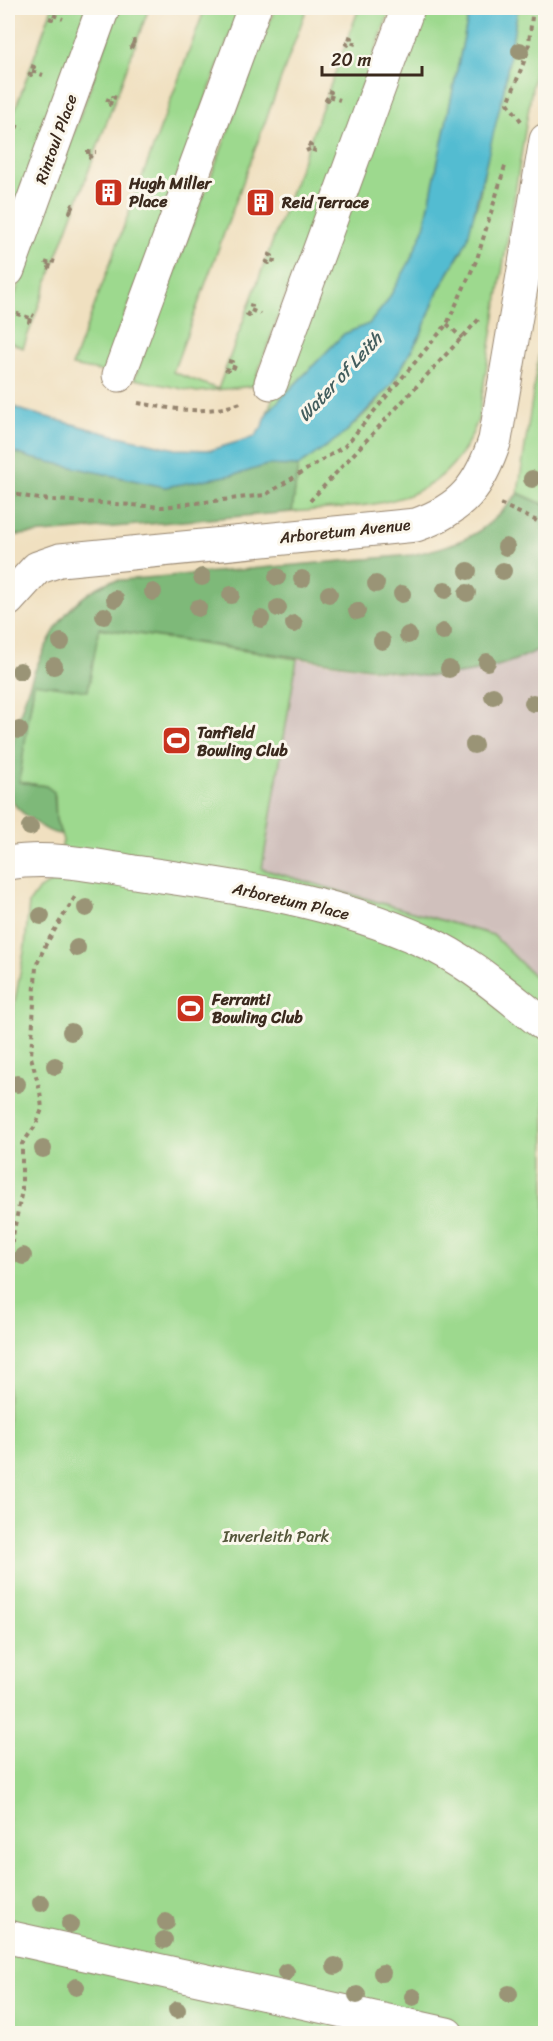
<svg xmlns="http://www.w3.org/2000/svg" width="553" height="2041" font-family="Sriracha,sans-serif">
<rect width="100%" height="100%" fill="#fbf7ec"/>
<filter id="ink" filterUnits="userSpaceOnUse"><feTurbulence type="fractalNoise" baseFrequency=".0167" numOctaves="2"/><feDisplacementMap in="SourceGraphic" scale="12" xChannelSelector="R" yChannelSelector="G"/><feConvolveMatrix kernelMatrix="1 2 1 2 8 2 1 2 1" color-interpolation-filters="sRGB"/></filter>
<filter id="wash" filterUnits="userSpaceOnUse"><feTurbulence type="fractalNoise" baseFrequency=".008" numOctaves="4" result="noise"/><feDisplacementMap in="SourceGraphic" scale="24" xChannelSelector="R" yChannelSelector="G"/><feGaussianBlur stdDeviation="1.35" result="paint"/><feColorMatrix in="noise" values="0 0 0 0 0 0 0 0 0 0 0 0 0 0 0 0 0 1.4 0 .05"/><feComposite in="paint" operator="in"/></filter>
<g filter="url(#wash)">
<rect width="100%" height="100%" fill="#f0e0c0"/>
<polygon fill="#d0c0bc" points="545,646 545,982 262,869 297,659 401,674 444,676 504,665"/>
<g fill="#9dd98e" stroke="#6c8256" stroke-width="1.5">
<polygon points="52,8 87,8 8,227 8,129"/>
<polygon points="119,8 149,8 23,348 8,341 8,314"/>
<polygon points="205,8 240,8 104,372 72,366"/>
<polygon points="275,8 307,8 173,372 218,389 359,8 391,8 253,386 197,392 134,379"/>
<polygon points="420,8 470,8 424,229 409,263 386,303 369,324 344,334 267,413"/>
<path d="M518,8H545L478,420C445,511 373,504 292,512L298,466L344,434L376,403L404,364L421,334L438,291L462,251L479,199L493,129L503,94Z"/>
<polygon points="545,313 545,505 518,493"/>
<polygon points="99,628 297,659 262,869 493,935 539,981 545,982 545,2033 8,2034 8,1039 25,946 29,903 39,889 56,880 63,840 56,820 55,795 46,786 19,782 34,683 96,641"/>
</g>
<g fill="#7eb979" stroke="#5c724c" stroke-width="1.5">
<polygon points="8,450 31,458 165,487 242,473 267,465 298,466 292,512 8,536"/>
<path d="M518,493L545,505V646C508,667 466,676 423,676L99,628L88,691L34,683L19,782L46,786L54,792L56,820L61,834C50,834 38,824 29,818C22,812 14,807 11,798C0,753 37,649 66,614C78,599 93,589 110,581L412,555C463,543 485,535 518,493Z"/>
</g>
<polygon fill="#53bcd1" stroke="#477378" stroke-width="1.5" points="470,8 518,8 503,94 467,241 438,291 421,334 391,385 344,434 298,466 267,465 242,473 165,487 31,458 8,450 8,404 21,410 105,433 176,449 211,450 254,437 263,426 267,413 344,334 369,324 386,303 409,263 424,229"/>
</g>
<g filter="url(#ink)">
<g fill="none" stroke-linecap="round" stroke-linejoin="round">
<defs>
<g id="minor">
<polyline points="8,270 103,8"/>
<polyline points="119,375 254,8"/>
<polyline points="271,383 408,8"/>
<path d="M8,600L37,568L60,560L416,525C462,509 480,486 495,440L546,140"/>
<path d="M8,863C50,856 92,865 134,872C233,886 335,900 426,942C471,962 508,997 546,1026"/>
<polyline points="8,1937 447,2034"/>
</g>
</defs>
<use href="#minor" stroke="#96856f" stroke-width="35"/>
<g stroke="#96856f" stroke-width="4" stroke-dasharray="4.5 4.5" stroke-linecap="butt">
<polyline points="51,10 54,12 53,15"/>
<polyline points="53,15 63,19"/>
<polyline points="49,18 52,19 53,15"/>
<polyline points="348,37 351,38 350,42"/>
<polyline points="345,43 348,45 350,42 359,45"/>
<polyline points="133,44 131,48 134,49"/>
<polyline points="133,44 134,41 136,42"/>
<polyline points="31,66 34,67 32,71"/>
<polyline points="32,71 43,75"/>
<polyline points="28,73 31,75 32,71"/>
<polyline points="328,91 331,92 329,96"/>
<polyline points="329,96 340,100"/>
<polyline points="325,98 328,100 329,96"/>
<polyline points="106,99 111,101 113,97 116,98"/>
<polyline points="111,101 110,105 113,105"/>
<polyline points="11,120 14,121 13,125"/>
<polyline points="521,121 508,103 528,51 533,8"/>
<polyline points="8,127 12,128 13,125 23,129"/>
<polyline points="308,144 311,146 310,149 319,152"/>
<polyline points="306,151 310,149"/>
<polyline points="86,152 96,152"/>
<polyline points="91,154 90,158 93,159"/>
<polyline points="288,198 292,200 290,204"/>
<polyline points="285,206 289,207 290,204 299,207"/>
<polyline points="71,209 73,205 75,206"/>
<polyline points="71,209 70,212 73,213"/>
<polyline points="268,254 272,256 270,260"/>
<polyline points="265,261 269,263 270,260 279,262"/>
<polyline points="45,262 50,264 52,261 55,262"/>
<polyline points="50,264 49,268 52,269"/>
<polyline points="249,305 252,306 251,310"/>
<polyline points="8,311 30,318 32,315 34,316"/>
<polyline points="246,313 249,315 251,310 260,314"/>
<polyline points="30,318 29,322 32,323"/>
<polyline points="447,324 462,338"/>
<polyline points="228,361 232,362 231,366 240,370"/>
<polyline points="225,369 229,370 231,366"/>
<path d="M138,403C173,409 209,416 243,402"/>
<polyline points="8,493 39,499 162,507 265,495 345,446 447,324 477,259 505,166"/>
<polyline points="310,501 480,318"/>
<polyline points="500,504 546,525"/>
<polyline points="8,1261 22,1190 22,1144 36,1125 42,1109 40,1091 31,1057 36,966 46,944 75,897"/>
</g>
<use href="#minor" stroke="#fff" stroke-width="33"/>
</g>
<g fill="#9a9476">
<circle cx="520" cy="51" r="9"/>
<circle cx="532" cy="479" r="9"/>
<circle cx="506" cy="547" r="9"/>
<circle cx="468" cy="571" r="9"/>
<circle cx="503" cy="571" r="9"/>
<circle cx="202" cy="577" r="9"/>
<circle cx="277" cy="577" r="9"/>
<circle cx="302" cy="579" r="9"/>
<circle cx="376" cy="584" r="9"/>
<circle cx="445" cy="590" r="9"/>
<circle cx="153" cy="592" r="9"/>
<circle cx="467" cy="593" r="9"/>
<circle cx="329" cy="594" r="9"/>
<circle cx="402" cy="594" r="9"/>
<circle cx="231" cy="595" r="9"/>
<circle cx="115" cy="599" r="9"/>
<circle cx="198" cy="608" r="9"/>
<circle cx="278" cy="608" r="9"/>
<circle cx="357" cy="611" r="9"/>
<circle cx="104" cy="616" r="9"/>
<circle cx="261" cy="619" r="9"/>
<circle cx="294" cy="624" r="9"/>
<circle cx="443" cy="632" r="9"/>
<circle cx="408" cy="635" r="9"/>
<circle cx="382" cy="641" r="9"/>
<circle cx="61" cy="642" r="9"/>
<circle cx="487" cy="662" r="9"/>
<circle cx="54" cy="666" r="9"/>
<circle cx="449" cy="669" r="9"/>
<circle cx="20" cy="671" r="9"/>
<circle cx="493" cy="696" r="9"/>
<circle cx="533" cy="703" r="9"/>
<circle cx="19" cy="730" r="9"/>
<circle cx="474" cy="745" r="9"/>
<circle cx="30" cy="827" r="9"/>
<circle cx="86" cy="908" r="9"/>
<circle cx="41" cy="916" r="9"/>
<circle cx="77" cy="948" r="9"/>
<circle cx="71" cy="1032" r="9"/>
<circle cx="55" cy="1066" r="9"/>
<circle cx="17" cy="1084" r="9"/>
<circle cx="43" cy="1149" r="9"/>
<circle cx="23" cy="1256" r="9"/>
<circle cx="41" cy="1903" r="9"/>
<circle cx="166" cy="1922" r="9"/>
<circle cx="70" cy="1924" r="9"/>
<circle cx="164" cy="1940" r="9"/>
<circle cx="335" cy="1966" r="9"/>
<circle cx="286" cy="1972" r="9"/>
<circle cx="382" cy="1973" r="9"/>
<circle cx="76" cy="1987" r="9"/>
<circle cx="509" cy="1994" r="9"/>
<circle cx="357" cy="1995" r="9"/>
<circle cx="413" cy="1997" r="9"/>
<circle cx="177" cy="2010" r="9"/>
</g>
</g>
<defs>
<symbol id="building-square" viewBox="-11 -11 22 22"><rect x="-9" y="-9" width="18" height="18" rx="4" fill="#c8321e" stroke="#fbf7ec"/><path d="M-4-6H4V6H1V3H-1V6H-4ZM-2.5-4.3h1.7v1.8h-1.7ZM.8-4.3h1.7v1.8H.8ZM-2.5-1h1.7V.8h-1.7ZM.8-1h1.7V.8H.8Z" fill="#fff"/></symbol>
<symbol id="stadium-square" viewBox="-11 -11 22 22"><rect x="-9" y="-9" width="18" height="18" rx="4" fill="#c8321e" stroke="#fbf7ec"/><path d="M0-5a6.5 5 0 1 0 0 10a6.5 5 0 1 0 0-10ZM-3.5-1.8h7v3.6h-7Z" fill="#fff"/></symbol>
</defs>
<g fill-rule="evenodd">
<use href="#building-square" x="92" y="176" width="33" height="33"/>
<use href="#building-square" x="244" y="186" width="33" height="33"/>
<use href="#stadium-square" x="160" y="724" width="33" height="33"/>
<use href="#stadium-square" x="174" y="992" width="33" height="33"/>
</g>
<g text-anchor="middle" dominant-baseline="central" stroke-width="6" stroke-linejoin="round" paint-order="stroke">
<g font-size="16" fill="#3b2a1e" stroke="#fbf7ec">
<text transform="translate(56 139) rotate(-70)">Rintoul Place</text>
<text transform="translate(345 531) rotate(-6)">Arboretum Avenue</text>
<text transform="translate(291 901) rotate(13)">Arboretum Place</text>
</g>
<g font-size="16" font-weight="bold" fill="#3b2a1e" stroke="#fbf7ec" text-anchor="start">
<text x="129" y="183">Hugh Miller<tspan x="129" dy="18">Place</tspan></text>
<text x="282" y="202">Reid Terrace</text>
<text x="197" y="732">Tanfield<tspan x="197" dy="18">Bowling Club</tspan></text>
<text x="212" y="999">Ferranti<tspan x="212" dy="18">Bowling Club</tspan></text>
</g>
<g font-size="16" fill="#54563a" stroke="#fbf7ec">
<text x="276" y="1536">Inverleith Park</text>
</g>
<g font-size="18" font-style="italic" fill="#435d5d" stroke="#fbf7ec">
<text transform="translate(340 377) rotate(-47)">Water of Leith</text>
</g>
</g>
<rect width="553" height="2041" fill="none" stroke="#fbf7ec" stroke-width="30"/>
<path d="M322 66v9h100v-9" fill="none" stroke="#3b2a1e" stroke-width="3"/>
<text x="331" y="66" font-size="18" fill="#3b2a1e" stroke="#fbf7ec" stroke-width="4.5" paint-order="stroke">20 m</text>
</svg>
